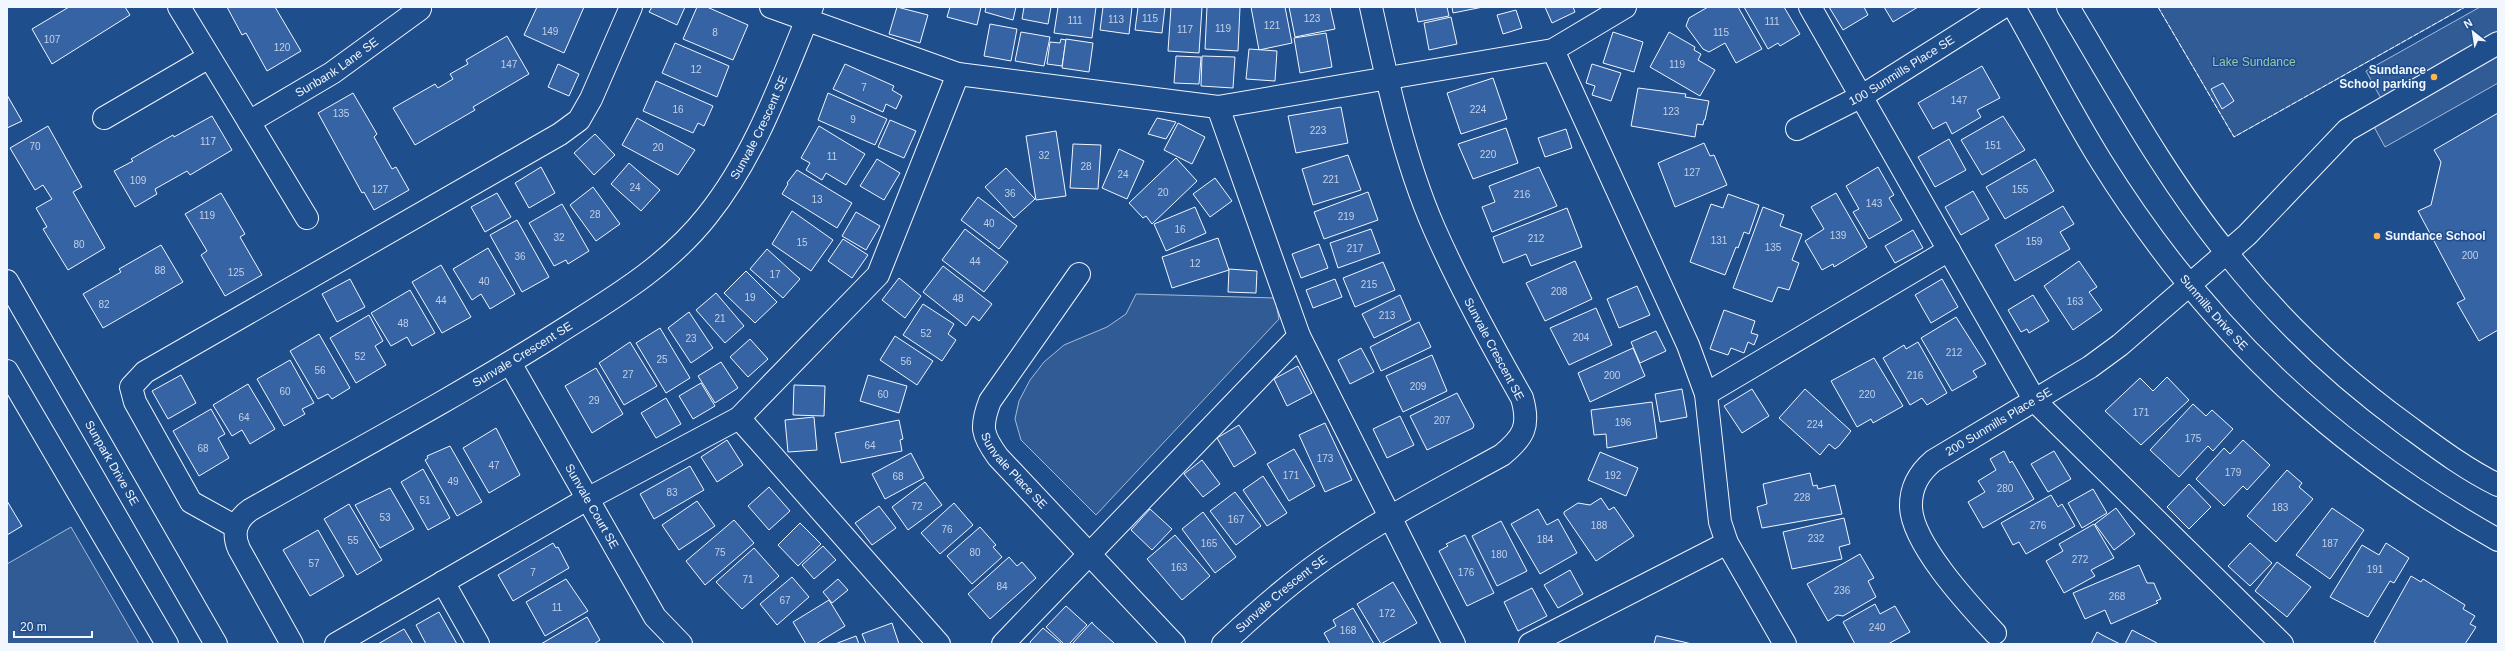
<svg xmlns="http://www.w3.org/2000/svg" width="2505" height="651" font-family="Arial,sans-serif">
<rect width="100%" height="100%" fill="#1f4e8c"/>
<g fill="#305b95" stroke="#a8bbd7">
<polygon points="2158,7 2465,7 2234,137"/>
<polygon points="2480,7 2498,7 2498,83 2385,147 2373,125 2390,115 2366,71"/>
<polygon points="1136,294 1275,298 1279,319 1096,515 1021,440 1015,419 1019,401 1030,380 1044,362 1064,345 1107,327 1126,314"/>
<polygon points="71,527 139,644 7,644 7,564"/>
</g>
<g fill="#3563a3" stroke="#f2f6ff">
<polygon points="69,7 125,7 130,15 52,64 32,29"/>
<polygon points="227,7 275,7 301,51 267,71 246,33 242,35"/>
<polygon points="537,7 584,7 564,53 524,35"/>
<polygon points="652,7 685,7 677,25 649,12"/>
<polygon points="697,7 707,7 748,25 733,60 683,39"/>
<polygon points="897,7 928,15 920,43 889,34"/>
<polygon points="950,7 981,7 977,25 947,17"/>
<polygon points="986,7 1016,7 1013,20 985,12"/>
<polygon points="1024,7 1051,7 1048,24 1022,19"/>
<polygon points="1058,7 1096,7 1092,38 1054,33"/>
<polygon points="1103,7 1132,7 1129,34 1100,30"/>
<polygon points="1138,7 1165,7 1162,33 1135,30"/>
<polygon points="1171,7 1202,7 1199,53 1168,51"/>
<polygon points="1207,7 1240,7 1238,51 1205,49"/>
<polygon points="1251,7 1285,7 1292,43 1259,50"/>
<polygon points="1289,7 1330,7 1335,29 1295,37"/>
<polygon points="1415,7 1447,7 1449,16 1418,22"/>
<polygon points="1452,7 1483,7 1453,13"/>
<polygon points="1545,7 1573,7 1575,12 1552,23"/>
<polygon points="1708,7 1738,7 1762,49 1736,63 1725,43 1709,52 1703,49 1686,26 1689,18"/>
<polygon points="1744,7 1784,7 1800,34 1780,46 1778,43 1768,49"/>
<polygon points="1829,7 1864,7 1868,15 1843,30"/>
<polygon points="1884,7 1918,7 1893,22"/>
<polygon points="1516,10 1522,28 1503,34 1497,15"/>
<polygon points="1451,17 1457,44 1429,50 1424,23"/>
<polygon points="990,24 1017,29 1011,61 984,56"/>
<polygon points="1021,32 1050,37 1044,66 1015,61"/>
<polygon points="1613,32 1643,42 1634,72 1603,63"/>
<polygon points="1669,32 1695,47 1694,50 1701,54 1698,60 1715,70 1700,96 1650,67"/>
<polygon points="1326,33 1332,67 1300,73 1294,38"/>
<polygon points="507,36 529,74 473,107 475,110 415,145 393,108 435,84 438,88 453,79 450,74 468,64 466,60"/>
<polygon points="1061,39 1066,40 1062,66 1047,64 1050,42 1060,43"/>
<polygon points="1066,39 1093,43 1089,72 1062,68"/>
<polygon points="675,43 729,66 717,97 662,73"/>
<polygon points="1249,49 1277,51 1275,81 1246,79"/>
<polygon points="1176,56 1201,57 1199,84 1174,83"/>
<polygon points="1202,56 1235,57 1233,88 1201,86"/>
<polygon points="558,64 579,74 569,96 548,87"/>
<polygon points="845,64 894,86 892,90 902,96 896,109 886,104 883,112 833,89"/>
<polygon points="1592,64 1621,73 1611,101 1592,95 1595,86 1586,83"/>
<polygon points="1982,66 2000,98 1977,110 1981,117 1952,134 1946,122 1933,129 1918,103"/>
<polygon points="1493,78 1507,119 1461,134 1447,93"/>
<polygon points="656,81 713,106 704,126 698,123 693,133 643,111"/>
<polygon points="2223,83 2234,101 2222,109 2211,89"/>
<polygon points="1638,88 1686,94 1685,97 1709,101 1705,120 1704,120 1703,125 1697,124 1695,137 1631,126"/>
<polygon points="353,93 377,134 374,137 392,169 396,167 409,190 374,210 364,192 362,193 318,113"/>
<polygon points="828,93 887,119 875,145 818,120"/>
<polygon points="7,95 22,121 7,128"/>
<polygon points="1341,107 1348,143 1296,153 1288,116"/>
<polygon points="2498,113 2498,330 2479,341 2457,303 2465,299 2418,211 2431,205 2441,162 2434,150"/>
<polygon points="212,116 232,150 190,175 187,171 155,189 157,194 135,207 114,171 133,161 131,159 173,135 174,137"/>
<polygon points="2003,116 2025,150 1982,175 1961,140"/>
<polygon points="637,118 695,150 678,175 622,145"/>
<polygon points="1157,118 1176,122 1166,139 1148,134"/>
<polygon points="890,120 916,131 904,158 878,147"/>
<polygon points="1178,123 1205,137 1192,164 1164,150"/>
<polygon points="48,126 82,187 73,192 105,248 68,270 43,229 47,227 36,208 52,199 43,185 35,190 10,148"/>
<polygon points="819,126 865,154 846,185 826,173 822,180 806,170 810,163 801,158"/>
<polygon points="1506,128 1518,163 1473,179 1458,144"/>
<polygon points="1566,129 1572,148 1545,157 1538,138"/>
<polygon points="1056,131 1066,196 1036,200 1026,136"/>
<polygon points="595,134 615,155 594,175 574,153"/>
<polygon points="1949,139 1966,170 1935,187 1918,157"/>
<polygon points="1704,143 1710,156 1714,155 1727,185 1675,207 1658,163"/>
<polygon points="1073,144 1101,145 1098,189 1070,188"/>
<polygon points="1119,149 1144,161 1127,199 1102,188"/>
<polygon points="1348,155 1361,190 1313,205 1302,169"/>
<polygon points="1176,158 1197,181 1152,224 1146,216 1143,218 1129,203"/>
<polygon points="877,159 900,173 884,200 860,186"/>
<polygon points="2035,159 2054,191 2005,219 1986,187"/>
<polygon points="629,163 660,190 641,211 611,184"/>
<polygon points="541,167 555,193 529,208 515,183"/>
<polygon points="1539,167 1557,206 1492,232 1482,207 1495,202 1489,186"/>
<polygon points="1878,167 1894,195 1889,198 1902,220 1869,239 1853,212 1859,209 1846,186"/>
<polygon points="1006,168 1035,199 1014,218 985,187"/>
<polygon points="797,170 852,203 837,228 782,194 788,184 787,183"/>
<polygon points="1215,178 1232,201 1210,217 1193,194"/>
<polygon points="593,187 620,224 596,241 570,205"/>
<polygon points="1973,191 1989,219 1961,235 1945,207"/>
<polygon points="1368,192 1378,220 1324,239 1314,212"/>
<polygon points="221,193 245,234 240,237 262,275 225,296 201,255 207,251 185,214"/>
<polygon points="497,193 511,217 485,232 471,207"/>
<polygon points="1836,193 1867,247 1834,267 1833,264 1822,270 1805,241 1824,229 1811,207"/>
<polygon points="1728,194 1759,205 1749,234 1744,232 1738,248 1736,247 1725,275 1690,262 1711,204 1723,208"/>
<polygon points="978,197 1017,226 999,249 961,220"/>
<polygon points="562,204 589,251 568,264 566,260 554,266 529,223"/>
<polygon points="2063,206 2074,224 2060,232 2070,249 2015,281 1995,245"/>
<polygon points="1195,207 1206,233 1166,251 1154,224"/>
<polygon points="1763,207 1784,215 1780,226 1802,234 1792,260 1799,263 1789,290 1778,287 1772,302 1733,288"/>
<polygon points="1567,208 1582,247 1531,266 1526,254 1503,263 1493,237"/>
<polygon points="792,211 833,240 811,271 772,244"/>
<polygon points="856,212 880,226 866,250 842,236"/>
<polygon points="517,220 549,277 522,292 490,235"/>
<polygon points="965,229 1008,262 984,292 942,260"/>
<polygon points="1371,229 1380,253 1338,268 1330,243"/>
<polygon points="1913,230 1923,248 1895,263 1885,246"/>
<polygon points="1218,238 1229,270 1172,288 1162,257"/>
<polygon points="843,239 868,255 852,278 828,261"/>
<polygon points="1319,244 1328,268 1301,278 1292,254"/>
<polygon points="161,245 183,282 103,328 83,294 121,272 119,269"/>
<polygon points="488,248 515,294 490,309 481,294 472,300 453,269"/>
<polygon points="767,249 800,279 783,298 750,269"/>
<polygon points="1575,261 1592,299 1545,321 1526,283"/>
<polygon points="2079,261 2097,287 2089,292 2102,310 2073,330 2044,286"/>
<polygon points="1383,262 1395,290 1355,307 1343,278"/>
<polygon points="441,265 471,317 442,333 412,282"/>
<polygon points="943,266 992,304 979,321 973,316 966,326 923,292"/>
<polygon points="1229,269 1257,271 1256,293 1228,292"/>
<polygon points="746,271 777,302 755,323 724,293"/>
<polygon points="899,278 921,296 905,318 882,300"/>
<polygon points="350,279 365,307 337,322 322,294"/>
<polygon points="1335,279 1342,297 1313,308 1306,290"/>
<polygon points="1942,279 1958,307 1931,323 1915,295"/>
<polygon points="1637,286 1650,315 1619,328 1607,299"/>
<polygon points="410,290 435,333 412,346 407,337 391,346 371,313"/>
<polygon points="716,293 744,326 725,343 696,310"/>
<polygon points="1400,295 1411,320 1374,338 1362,314"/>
<polygon points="2033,295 2049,321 2029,333 2027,329 2021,332 2008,310"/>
<polygon points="923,304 954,324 948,334 956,340 942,361 903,335"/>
<polygon points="1596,308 1612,345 1569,365 1550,328"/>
<polygon points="1724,310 1755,321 1751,333 1758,335 1754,345 1748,342 1744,353 1731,348 1728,355 1710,349"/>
<polygon points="689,312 713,348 691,363 668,328"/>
<polygon points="369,315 383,341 375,346 386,365 356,383 330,338"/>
<polygon points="1956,317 1986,364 1973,371 1977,377 1952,391 1921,338"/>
<polygon points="1419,322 1431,347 1381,371 1370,347"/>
<polygon points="660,328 690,378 666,393 636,343"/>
<polygon points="1656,331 1666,351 1640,363 1631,342"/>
<polygon points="319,334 350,388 332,399 328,394 318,399 290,351"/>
<polygon points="895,336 933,361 917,385 880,360"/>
<polygon points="750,339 768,359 748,377 730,357"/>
<polygon points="630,342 657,386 624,405 599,363"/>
<polygon points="1918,342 1947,393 1927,405 1922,398 1910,405 1883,358 1904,345 1906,349"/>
<polygon points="1361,348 1374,372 1350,384 1338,360"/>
<polygon points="1633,348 1645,376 1590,402 1578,373"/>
<polygon points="1432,355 1447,391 1403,412 1386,376"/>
<polygon points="1874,358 1903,406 1873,423 1871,419 1857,427 1831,381"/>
<polygon points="290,360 314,403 302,409 305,414 284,426 257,379"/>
<polygon points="721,362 738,388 715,403 698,376"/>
<polygon points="1298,366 1312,393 1287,406 1274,379"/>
<polygon points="596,368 623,414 592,433 565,386"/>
<polygon points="181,375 196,403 168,419 152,391"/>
<polygon points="868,375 907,386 899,413 860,401"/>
<polygon points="2167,377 2189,400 2141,445 2105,411 2140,378 2153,391"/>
<polygon points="701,383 715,406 693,419 679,396"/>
<polygon points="248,384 275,429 250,444 242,430 232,436 213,405"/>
<polygon points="794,385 825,386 824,416 793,415"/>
<polygon points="1682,389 1687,417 1660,422 1655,394"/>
<polygon points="1752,389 1769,416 1742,433 1724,406"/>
<polygon points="1805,389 1851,431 1839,446 1835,449 1829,444 1820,455 1779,418"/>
<polygon points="1457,393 1474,425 1473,428 1427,450 1410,416"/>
<polygon points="666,398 681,424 656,438 641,413"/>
<polygon points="1652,402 1657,438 1607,448 1606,434 1594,435 1591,410"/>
<polygon points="2193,404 2206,416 2212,410 2233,429 2213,451 2208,446 2179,477 2150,450"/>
<polygon points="211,409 225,434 218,438 229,458 199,476 173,431"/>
<polygon points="1400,416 1414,445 1387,458 1373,429"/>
<polygon points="814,417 817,450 788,452 785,420"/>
<polygon points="899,420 903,439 900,440 902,451 841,463 835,433"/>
<polygon points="1325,423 1352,480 1325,492 1299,435"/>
<polygon points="1239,425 1256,453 1234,467 1217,438"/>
<polygon points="496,428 520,475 489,493 463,448"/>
<polygon points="727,440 743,465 717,482 701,457"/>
<polygon points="2243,440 2270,465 2247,490 2243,486 2224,506 2196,479 2224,448 2230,454"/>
<polygon points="450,446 482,502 457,516 425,460 428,458 427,456"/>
<polygon points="1294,449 1315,486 1289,501 1267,464"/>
<polygon points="2004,451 2010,463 2012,461 2034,499 1983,528 1968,502 1985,492 1978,481 1996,470 1990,459"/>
<polygon points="2054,451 2071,479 2048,492 2031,464"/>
<polygon points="1600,452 1638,468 1626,496 1588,480"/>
<polygon points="911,453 924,478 885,499 872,474"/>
<polygon points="1202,460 1220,484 1203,497 1184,474"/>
<polygon points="690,466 704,490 654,519 640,494"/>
<polygon points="423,469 450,518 428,530 401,482"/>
<polygon points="2287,470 2302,483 2299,487 2313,499 2276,542 2247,516"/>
<polygon points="1810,473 1813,486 1817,485 1818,489 1835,485 1842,514 1762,528 1757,507 1767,504 1763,484"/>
<polygon points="1263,476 1287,513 1267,526 1243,490"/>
<polygon points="925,482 942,505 908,530 892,507"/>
<polygon points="2189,484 2211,507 2189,529 2167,507"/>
<polygon points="769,487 790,511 769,530 748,506"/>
<polygon points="390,488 414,529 380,548 355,505"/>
<polygon points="2093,489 2107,513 2082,528 2068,503"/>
<polygon points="1235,492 1261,526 1236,545 1210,511"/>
<polygon points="2051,495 2058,507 2062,504 2075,526 2026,554 2019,542 2013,545 2001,523"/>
<polygon points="1601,498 1609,510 1614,507 1634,536 1596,561 1564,514 1564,512 1578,503 1590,505"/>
<polygon points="7,501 22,526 7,535"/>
<polygon points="697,501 715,526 679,550 662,525"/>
<polygon points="954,503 973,525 940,554 921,533"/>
<polygon points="349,504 382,560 357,575 324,519"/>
<polygon points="879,506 896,528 872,545 855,523"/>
<polygon points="2116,508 2135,534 2114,550 2095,524"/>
<polygon points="2332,508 2364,530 2330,579 2296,555"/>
<polygon points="1150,509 1172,529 1152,550 1131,530"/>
<polygon points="1538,509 1547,525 1558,519 1577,553 1540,574 1511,524"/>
<polygon points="1203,512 1236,557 1215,573 1182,529"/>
<polygon points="1844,518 1850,544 1839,547 1842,559 1792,569 1783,532"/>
<polygon points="734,520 754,543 705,585 686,561"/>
<polygon points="1501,521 1527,571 1497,586 1472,536"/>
<polygon points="800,523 821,544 798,566 778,545"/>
<polygon points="2094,524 2114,558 2091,570 2095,576 2064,593 2046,561 2063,551 2059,544"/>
<polygon points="980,527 996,545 993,547 1002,557 972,584 947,556"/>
<polygon points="318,530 344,576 310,596 283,550"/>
<polygon points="1175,535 1210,576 1182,600 1147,559"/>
<polygon points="1465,535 1494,593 1467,606 1439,551 1448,546 1446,544"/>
<polygon points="553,543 556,548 558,547 569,568 513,601 498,575"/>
<polygon points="2250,543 2272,563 2250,586 2228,566"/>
<polygon points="2386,543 2409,558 2394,583 2390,581 2368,617 2330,597 2362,545 2379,555"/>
<polygon points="823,546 836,560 814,579 802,565"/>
<polygon points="754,548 779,576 742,609 716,582"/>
<polygon points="1860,554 1874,578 1868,581 1876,597 1843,616 1837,615 1828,621 1807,584"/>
<polygon points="1009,557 1017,566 1022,562 1036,578 990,619 968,594"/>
<polygon points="2277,562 2311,587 2287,617 2255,591"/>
<polygon points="2139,565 2147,583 2154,583 2156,588 2161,599 2156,601 2158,603 2111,624 2105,610 2085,619 2073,593"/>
<polygon points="1570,570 1583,594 1558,608 1544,585"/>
<polygon points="2411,576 2421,582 2423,579 2465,605 2463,609 2475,616 2470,624 2476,627 2465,644 2378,644 2374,642"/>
<polygon points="792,577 809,597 777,625 760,604"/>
<polygon points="566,579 588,611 545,636 526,602"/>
<polygon points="838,579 848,590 832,603 823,592"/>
<polygon points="1393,582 1417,623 1381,644 1357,604"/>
<polygon points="1532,588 1547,616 1518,631 1504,602"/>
<polygon points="829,600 845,626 816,644 806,644 793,622"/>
<polygon points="1875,604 1880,614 1895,606 1910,632 1888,644 1855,644 1843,622"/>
<polygon points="1066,606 1087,625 1069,644 1064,644 1046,627"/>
<polygon points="1353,608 1374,644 1330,644 1324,633 1336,626 1333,620"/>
<polygon points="439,612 457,644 426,644 416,625"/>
<polygon points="587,617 600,640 594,644 541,644"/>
<polygon points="1092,622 1093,624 1115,644 1072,644"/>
<polygon points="892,623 899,644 866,644 862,634"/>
<polygon points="1043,628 1062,644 1031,644 1030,642"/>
<polygon points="404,629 413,644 378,644"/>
<polygon points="2132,630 2157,643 2157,644 2125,644"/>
<polygon points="2097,632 2104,636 2120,644 2091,644"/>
<polygon points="856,636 859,644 835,644"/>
<polygon points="1656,636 1658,636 1692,644 1654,644"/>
</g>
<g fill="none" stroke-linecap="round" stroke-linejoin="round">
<defs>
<g id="minor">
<path id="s1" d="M179,7L249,122L332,73L420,9L419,7"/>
<polyline points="771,7 958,74 1218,107 1553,50 1625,7"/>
<polyline points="1810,7 2035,401 2282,644"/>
<path id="s2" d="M2014,7C2043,58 2070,111 2101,161C2204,326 2328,445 2498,540"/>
<path d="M2068,7C2118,90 2165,177 2226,252C2278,318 2338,375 2405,424C2435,446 2465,469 2498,485"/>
<polyline points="1553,50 1688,345 1706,394 1720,522 1727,543 1785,644"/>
<polyline points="1218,107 1299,336 1454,644"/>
<polyline points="104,118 209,57"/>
<polyline points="249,122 307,218"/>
<path id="s3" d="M1797,129L1862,96L2003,7"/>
<path id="s4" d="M1079,274L990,401C980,427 982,435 998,457L1174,644"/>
<path id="s5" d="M7,281L216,644"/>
<path id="s6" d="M510,363L655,617L681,644"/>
<polyline points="7,371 167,644"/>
<polyline points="1706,394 1949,250"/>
<polyline points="739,418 939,644"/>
<polyline points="236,527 191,502 135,402 131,387 145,372 560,134 579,120 591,99 631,7"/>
<polyline points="443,582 478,644"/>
<path id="s7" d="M1995,633C1970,606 1910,542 1911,505C1911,486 1919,473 1933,461L2090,367L2120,345L2247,235L2347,130L2498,43"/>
<path id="s8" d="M292,644L239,549C232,533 236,520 250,510C351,453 454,398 553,336C608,301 665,269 707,216C756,155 782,79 812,7"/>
<polyline points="336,644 589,498 739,418 878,275 958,74"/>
<polyline points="1003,644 1299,336"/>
<path id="s9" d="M1223,644C1258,611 1296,577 1336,551C1389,515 1446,486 1502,455C1524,437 1530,426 1522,398C1490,342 1460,287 1434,228C1404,159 1387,80 1371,7"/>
<polyline points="1530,644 1727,543"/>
</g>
</defs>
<use href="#minor" stroke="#f2f6ff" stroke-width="24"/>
<use href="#minor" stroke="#1f4e8c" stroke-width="22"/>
<polyline stroke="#f2f6ff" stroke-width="1" stroke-dasharray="5 2" stroke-linecap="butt" points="2158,7 2234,137 2465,7"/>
</g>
<g fill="#ffb74d" stroke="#1f4e8c" stroke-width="1.5">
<circle cx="2434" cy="77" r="4"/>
<circle cx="2377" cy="236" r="4"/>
</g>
<g text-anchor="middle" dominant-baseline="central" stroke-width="3" stroke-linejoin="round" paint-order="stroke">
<g font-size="10" fill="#c3d1e8">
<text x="1150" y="18">115</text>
<text x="1312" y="18">123</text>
<text x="1116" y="19">113</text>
<text x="1075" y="20">111</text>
<text x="1772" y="21">111</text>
<text x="1272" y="25">121</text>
<text x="1223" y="28">119</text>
<text x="1185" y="29">117</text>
<text x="550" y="31">149</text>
<text x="715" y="32">8</text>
<text x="1721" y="32">115</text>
<text x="52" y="39">107</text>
<text x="282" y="47">120</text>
<text x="509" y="64">147</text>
<text x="1677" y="64">119</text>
<text x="696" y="69">12</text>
<text x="864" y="87">7</text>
<text x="1959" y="100">147</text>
<text x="678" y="109">16</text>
<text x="1478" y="109">224</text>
<text x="1671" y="111">123</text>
<text x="341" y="113">135</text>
<text x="853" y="119">9</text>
<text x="1318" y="130">223</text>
<text x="208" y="141">117</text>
<text x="1993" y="145">151</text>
<text x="35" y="146">70</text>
<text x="658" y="147">20</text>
<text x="1488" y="154">220</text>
<text x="1044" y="155">32</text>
<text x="832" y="156">11</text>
<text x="1086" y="166">28</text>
<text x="1692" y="172">127</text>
<text x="1123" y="174">24</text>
<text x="1331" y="179">221</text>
<text x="138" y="180">109</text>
<text x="635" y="187">24</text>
<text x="380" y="189">127</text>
<text x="2020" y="189">155</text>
<text x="1163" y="192">20</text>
<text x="1010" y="193">36</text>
<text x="1522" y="194">216</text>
<text x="817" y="199">13</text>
<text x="1874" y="203">143</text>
<text x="595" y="214">28</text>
<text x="207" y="215">119</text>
<text x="1346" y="216">219</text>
<text x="989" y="223">40</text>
<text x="1180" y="229">16</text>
<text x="1838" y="235">139</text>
<text x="559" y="237">32</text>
<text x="1536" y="238">212</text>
<text x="1719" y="240">131</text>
<text x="2034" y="241">159</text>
<text x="802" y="242">15</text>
<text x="79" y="244">80</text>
<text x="1773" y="247">135</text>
<text x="1355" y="248">217</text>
<text x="2470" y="255">200</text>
<text x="520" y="256">36</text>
<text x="975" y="261">44</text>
<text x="1195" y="263">12</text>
<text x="160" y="270">88</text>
<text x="236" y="272">125</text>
<text x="775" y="274">17</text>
<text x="484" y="281">40</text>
<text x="1369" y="284">215</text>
<text x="1559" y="291">208</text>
<text x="750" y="297">19</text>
<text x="958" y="298">48</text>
<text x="441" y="300">44</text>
<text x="2075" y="301">163</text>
<text x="104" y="304">82</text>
<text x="1387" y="315">213</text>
<text x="720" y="318">21</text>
<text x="403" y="323">48</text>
<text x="926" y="333">52</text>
<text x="1581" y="337">204</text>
<text x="691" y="338">23</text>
<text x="1954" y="352">212</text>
<text x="360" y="356">52</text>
<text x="662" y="359">25</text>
<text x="906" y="361">56</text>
<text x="320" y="370">56</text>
<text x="628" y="374">27</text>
<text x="1612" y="375">200</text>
<text x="1915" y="375">216</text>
<text x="1418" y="386">209</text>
<text x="285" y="391">60</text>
<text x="883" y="394">60</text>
<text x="1867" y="394">220</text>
<text x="594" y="400">29</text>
<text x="2141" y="412">171</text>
<text x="244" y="417">64</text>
<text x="1442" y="420">207</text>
<text x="1623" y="422">196</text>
<text x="1815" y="424">224</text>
<text x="2193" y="438">175</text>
<text x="870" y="445">64</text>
<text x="203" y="448">68</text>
<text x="1325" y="458">173</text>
<text x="494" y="465">47</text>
<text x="2233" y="472">179</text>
<text x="1291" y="475">171</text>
<text x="1613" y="475">192</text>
<text x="898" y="476">68</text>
<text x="453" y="481">49</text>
<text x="2005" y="488">280</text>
<text x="672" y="492">83</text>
<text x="1802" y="497">228</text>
<text x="425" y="500">51</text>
<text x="917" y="506">72</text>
<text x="2280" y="507">183</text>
<text x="385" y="517">53</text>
<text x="1236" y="519">167</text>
<text x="1599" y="525">188</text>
<text x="2038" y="525">276</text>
<text x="947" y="529">76</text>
<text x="1816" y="538">232</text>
<text x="1545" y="539">184</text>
<text x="353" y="540">55</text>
<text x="1209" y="543">165</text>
<text x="2330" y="543">187</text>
<text x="720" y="552">75</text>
<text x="975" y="552">80</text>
<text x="1499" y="554">180</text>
<text x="2080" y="559">272</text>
<text x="314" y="563">57</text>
<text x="1179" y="567">163</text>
<text x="2375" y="569">191</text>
<text x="533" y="572">7</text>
<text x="1466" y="572">176</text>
<text x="748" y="579">71</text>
<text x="1002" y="586">84</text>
<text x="1842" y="590">236</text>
<text x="2117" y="596">268</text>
<text x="785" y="600">67</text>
<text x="557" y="607">11</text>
<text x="1387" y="613">172</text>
<text x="1877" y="627">240</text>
<text x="1348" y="630">168</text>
</g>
<g font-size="12" fill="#97c8a6" stroke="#1f4e8c">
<text x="2254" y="62">Lake Sundance</text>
</g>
<g font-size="12" fill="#f2f6ff" stroke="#1f4e8c">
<text stroke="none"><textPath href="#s1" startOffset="238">Sunbank Lane SE</textPath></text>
<text stroke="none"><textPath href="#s3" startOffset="120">100 Sunmills Place SE</textPath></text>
<text stroke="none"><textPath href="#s8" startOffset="802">Sunvale Crescent SE</textPath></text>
<text stroke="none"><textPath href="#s2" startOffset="366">Sunmills Drive SE</textPath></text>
<text transform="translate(1494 349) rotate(62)">Sunvale Crescent SE</text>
<text stroke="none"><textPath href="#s8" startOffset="467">Sunvale Crescent SE</textPath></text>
<text stroke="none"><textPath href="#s7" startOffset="283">200 Sunmills Place SE</textPath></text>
<text stroke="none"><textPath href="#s5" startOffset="210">Sunpark Drive SE</textPath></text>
<text stroke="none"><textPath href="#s4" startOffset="236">Sunvale Place SE</textPath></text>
<text stroke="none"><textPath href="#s6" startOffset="165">Sunvale Court SE</textPath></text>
<text stroke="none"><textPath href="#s9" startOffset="77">Sunvale Crescent SE</textPath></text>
</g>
<g font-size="12" font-weight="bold" fill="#f2f6ff" stroke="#1f4e8c" text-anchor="end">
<text x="2426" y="70">Sundance<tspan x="2426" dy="14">School parking</tspan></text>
<text x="2385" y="236" text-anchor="start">Sundance School</text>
</g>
</g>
<rect width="2505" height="651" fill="none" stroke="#f2f6ff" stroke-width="16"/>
<g transform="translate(2473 32) rotate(330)" stroke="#1f4e8c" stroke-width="3" paint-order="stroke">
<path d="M0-3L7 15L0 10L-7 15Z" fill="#f2f6ff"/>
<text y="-6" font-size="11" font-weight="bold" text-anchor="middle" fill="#f2f6ff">N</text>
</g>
<path d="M14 631v6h78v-6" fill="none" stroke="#f2f6ff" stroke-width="2"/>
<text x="20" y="631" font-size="12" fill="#f2f6ff" stroke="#1f4e8c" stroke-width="3" paint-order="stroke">20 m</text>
</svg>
